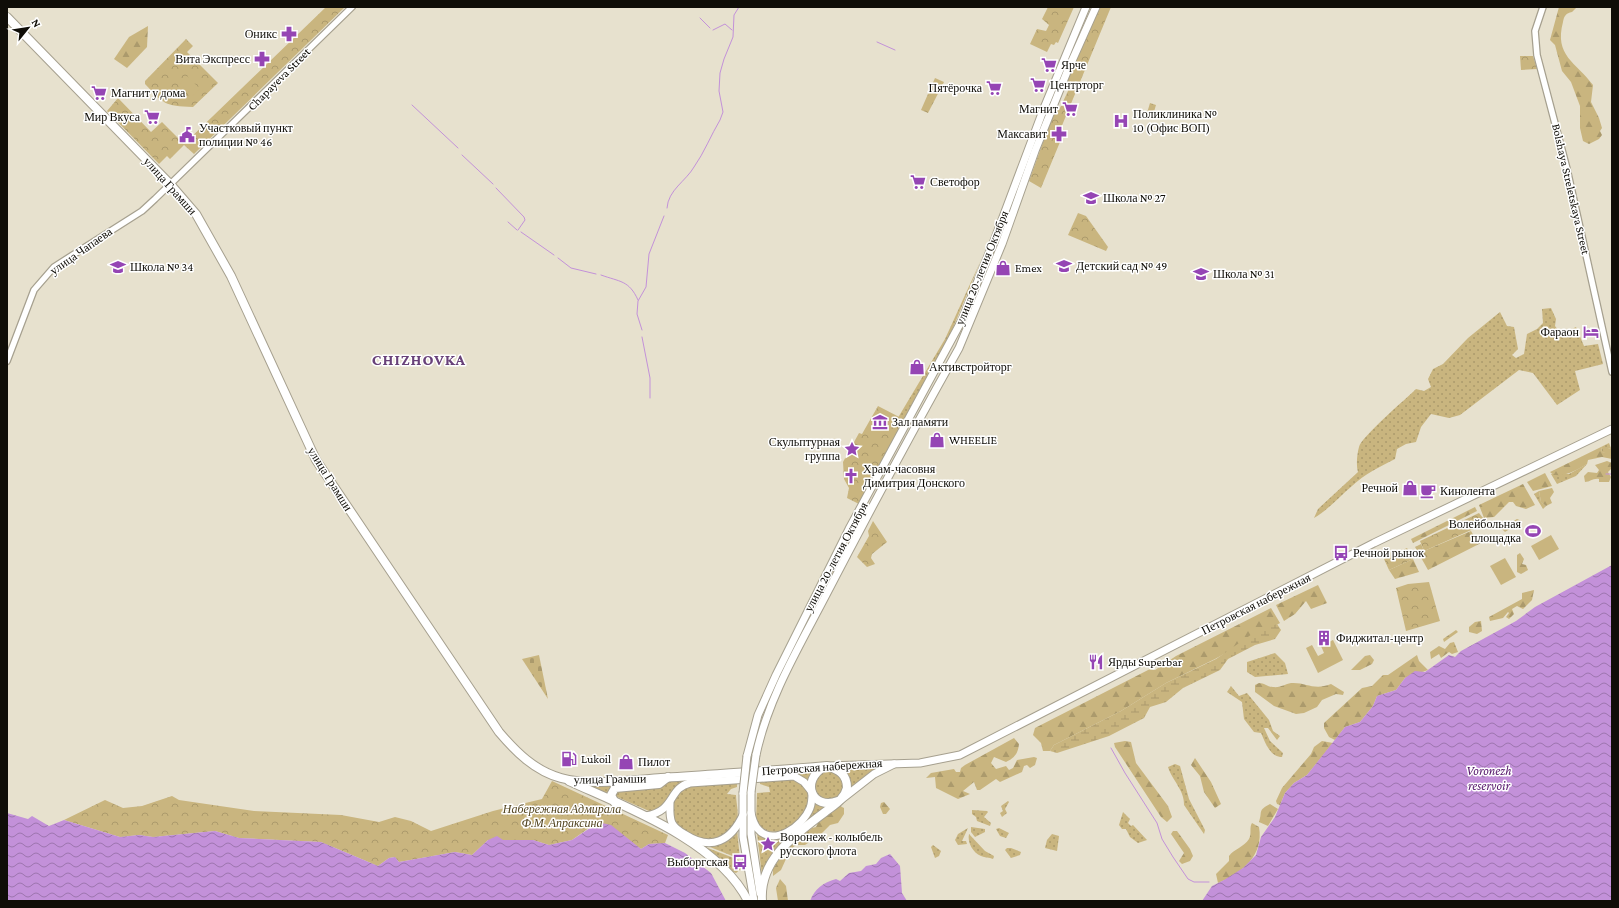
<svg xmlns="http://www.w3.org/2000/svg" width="1619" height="908" font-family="'Crimson Pro',serif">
<defs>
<pattern id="grass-dots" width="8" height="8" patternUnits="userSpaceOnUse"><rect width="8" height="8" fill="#c9b57f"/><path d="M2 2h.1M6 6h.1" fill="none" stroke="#ab9a6c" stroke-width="1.8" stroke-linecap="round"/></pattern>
<pattern id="forest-firs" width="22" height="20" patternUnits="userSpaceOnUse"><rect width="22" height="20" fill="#c9b57f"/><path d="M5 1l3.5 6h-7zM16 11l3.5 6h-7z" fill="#ab9a6c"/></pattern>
<pattern id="wetland-marsh" width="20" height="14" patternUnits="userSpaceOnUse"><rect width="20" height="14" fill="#c9b57f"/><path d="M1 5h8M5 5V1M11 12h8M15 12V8" fill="none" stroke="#ab9a6c"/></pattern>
<pattern id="cemetery-stones" width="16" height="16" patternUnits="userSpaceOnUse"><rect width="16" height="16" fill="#c9b57f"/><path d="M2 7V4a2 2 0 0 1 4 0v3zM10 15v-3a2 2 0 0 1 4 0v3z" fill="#ab9a6c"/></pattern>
<pattern id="park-crowns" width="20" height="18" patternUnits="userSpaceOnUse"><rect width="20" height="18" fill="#c9b57f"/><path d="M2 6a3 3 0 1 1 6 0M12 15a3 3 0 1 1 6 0" fill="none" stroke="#ab9a6c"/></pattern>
<pattern id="water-waves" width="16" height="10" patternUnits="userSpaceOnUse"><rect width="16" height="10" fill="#c391d9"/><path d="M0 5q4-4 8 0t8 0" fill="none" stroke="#9d75ae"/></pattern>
</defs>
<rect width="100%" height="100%" fill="#e7e1ce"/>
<g fill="url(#grass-dots)">
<polygon points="981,260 946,345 873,476 869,472 899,416 945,339"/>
<path d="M1551,308L1556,319L1555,326L1561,334L1576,327L1584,346L1598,344L1603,364L1575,371L1580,390L1557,405L1533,373L1519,370L1460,415L1449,418L1431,414L1421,427L1416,442L1406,444L1397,449L1395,459C1379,467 1365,474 1352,486C1339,497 1329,509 1314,518L1318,509L1358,472C1356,465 1357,454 1359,447C1361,437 1406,399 1416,389L1424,391L1431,387L1428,379L1433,369L1443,364L1468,338L1500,312L1507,326L1514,327L1518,349L1512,355L1516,358L1524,354L1527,334L1537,329L1543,323L1542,309Z"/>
<polygon points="1609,443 1611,448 1608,449 1608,454 1602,452 1601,447"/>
<polygon points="1587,464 1576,476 1557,484 1551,474 1569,474"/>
<polygon points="1539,491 1541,502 1546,506 1543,509 1534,494"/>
<polygon points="1275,653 1285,663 1288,674 1255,677 1247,672 1247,662"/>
<path d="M1231,686L1239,696L1247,693L1269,720L1273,731L1280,736L1277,740L1268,728H1264L1270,741L1283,753L1282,757C1270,757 1265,742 1261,733L1254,732L1244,719L1242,702L1227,692Z"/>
<path d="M1175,764L1180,766L1189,799L1205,830L1204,834L1184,805C1185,791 1172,780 1168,767Z"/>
<polygon points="880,767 851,789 850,778 842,769"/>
<path d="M817,769L809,784L791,774L682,781C670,790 665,811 649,811L615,796L617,790L670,779Z"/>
<circle cx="829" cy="786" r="14"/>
<path d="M790,778C795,780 803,783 806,787C821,809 779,851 756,822L757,793L770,792L769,787L760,784V780Z"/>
<path d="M737,782V787L731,789L727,794L736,795C736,802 739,812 737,820C736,825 732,829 728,832C697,856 648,817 687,786Z"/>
<polygon points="580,783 615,785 607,797"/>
<polygon points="1008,801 1009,802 1005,809 1007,813 1002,817 1000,813 1003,811 1001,806"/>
<polygon points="814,802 820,806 827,807 762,876 757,833 784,836"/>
<polygon points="972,810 987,811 988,812 984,817 991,823 990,826 977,821 976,817 972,814"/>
<polygon points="1123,812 1130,819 1128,823 1131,826 1133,825 1147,840 1138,843 1130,837 1126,829 1122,829 1119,825"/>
<polygon points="971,827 985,829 985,832 975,837 971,832"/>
<polygon points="968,828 962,841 966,841 967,844 958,845 955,840 958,834"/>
<polygon points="999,828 1009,833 1006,838 1000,836 996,829"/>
<polygon points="737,830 740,859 705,845"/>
<path d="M969,834L985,851L994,856L993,859C989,857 985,858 981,856C973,853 967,842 969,834Z"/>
<polygon points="1052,834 1059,836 1057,851 1045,848 1047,840"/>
<polygon points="700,845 739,860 742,868 736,873 730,871"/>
<polygon points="933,845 941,851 939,856 935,858 931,847"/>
<polygon points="1007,848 1011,848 1021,852 1020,855 1011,858 1005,850"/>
</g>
<g fill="url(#forest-firs)">
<path d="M1559,7H1577L1572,12C1566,13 1564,16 1563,22C1554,56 1576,62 1593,85L1591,102L1599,118L1602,128L1600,131L1602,135L1599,139L1589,144L1583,141L1580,128V106L1571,82L1562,71L1555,45L1550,40Z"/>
<polygon points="148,26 147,47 127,68 114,59 129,37"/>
<path d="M1601,447L1602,452L1608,453V449L1611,448L1612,459L1602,457L1588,460L1587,464C1579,469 1558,481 1550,472Z"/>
<path d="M1607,461L1612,463V468L1608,472L1611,477L1609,482H1599V479C1593,478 1590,482 1585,482L1584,476L1588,472L1597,473L1599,470L1595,465Z"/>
<polygon points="1545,473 1552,486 1533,491 1527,482"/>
<polygon points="1523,484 1535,505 1526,509 1516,506 1513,502 1509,502 1494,517 1484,518 1479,505"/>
<polygon points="1552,488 1554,492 1550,498 1552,503 1546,506 1541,502 1539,491"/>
<polygon points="1475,507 1477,511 1413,543 1411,539"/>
<polygon points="1517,519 1522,521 1505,532 1501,528"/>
<polygon points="1471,531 1475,538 1479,538 1481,543 1428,570 1415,547 1421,544 1424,551"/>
<polygon points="1520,553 1524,559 1522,564 1526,565 1528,570 1521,574 1517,572 1517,555"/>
<polygon points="1413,559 1419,572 1395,579 1389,570"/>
<polygon points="1318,585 1327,603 1311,609 1306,601 1295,614 1284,621 1276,605"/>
<polygon points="1534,590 1532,600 1523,609 1517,606 1512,609 1514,614 1509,619 1506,617 1509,613 1508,612 1503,618 1490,621 1489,617 1522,599 1522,593"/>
<polygon points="1271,608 1280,623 1215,659 1166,683 1121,711 1054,745 1050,751 1043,751 1041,743 1033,735 1035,728 1150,669 1155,670 1176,656"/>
<polygon points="1481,621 1482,631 1477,634 1469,632 1469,627 1475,622"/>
<polygon points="1456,630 1458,632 1444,642 1443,639"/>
<polygon points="1454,642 1458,652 1452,654 1449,652 1441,658 1439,654 1431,659 1430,652 1439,646 1445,649 1450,643"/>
<polygon points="1370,655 1374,660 1372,664 1360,670 1351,670 1365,656"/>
<polygon points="1417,655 1419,661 1428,670 1405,678 1396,690 1377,696 1373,706 1360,722 1345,727 1335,740 1329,737 1324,728 1324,723 1362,688 1372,686 1383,675 1388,675"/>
<path d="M1259,683C1264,683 1268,687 1273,687C1280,688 1285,684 1291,683C1307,682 1313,691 1331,684L1344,692L1343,695L1336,694L1322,700L1317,707L1304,713L1296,714L1274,706L1255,692V685Z"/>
<path d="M1014,738L1019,744C1018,754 1014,758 1006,762L994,757L991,763L996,769L1006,766L1009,770L1013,768L1017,760L1034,757L1037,758L1035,765L1030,768L1027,765L1024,766L1022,772L1000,782L996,779L980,790H977L974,782L963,791L970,794L958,799L936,788L935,777L926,778L931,773L954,769L956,772H960L961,768L965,765Z"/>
<polygon points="1125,741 1131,742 1136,763 1168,806 1172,817 1167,822 1161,817 1115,747 1114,743"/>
<polygon points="1322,741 1333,743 1307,775 1294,783 1285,793 1280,805 1277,804 1276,801 1282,788 1311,754 1314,747"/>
<polygon points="1195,758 1211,782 1221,804 1215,808 1204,792 1200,776 1191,765"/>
<polygon points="884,802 890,809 886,814 883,814 880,807 881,803"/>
<path d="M1270,804L1278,809L1268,826L1259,822C1263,811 1257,811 1270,804Z"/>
<path d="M840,806L844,808V814L838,823L830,825L820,835L805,845H796L789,850L785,855L782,856C783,846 805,834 812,828L816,827L818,823Z"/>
<path d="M1252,823L1259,827C1264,856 1242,873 1218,883L1216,874L1229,861V856C1234,849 1244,847 1249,839C1252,834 1249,827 1252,823Z"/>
<polygon points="1173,831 1177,831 1190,849 1193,856 1190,861 1182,864 1179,861 1184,853 1171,834"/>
<polygon points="780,858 786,859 781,870 773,876 773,869"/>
<polygon points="780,879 786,886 788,901 778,901 776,888"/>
</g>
<polygon fill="url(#wetland-marsh)" points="1277,624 1281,630 1275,639 1255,645 1228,659 1220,670 1183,688 1166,702 1150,707 1144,718 1109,736 1057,753 1050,751 1054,745 1121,711 1166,683 1216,659 1255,632"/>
<polygon fill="url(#cemetery-stones)" points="539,655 548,699 522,659"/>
<g fill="url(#park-crowns)">
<polygon points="326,7 345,7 194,154 184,145 170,159 167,156 159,164 107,111 118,98 151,132 162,122 184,144"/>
<polygon points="1048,7 1074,7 1058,43 1056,42 1054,45 1051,44 1047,52 1030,44 1037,29 1046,31 1049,25 1042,19"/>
<polygon points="1098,7 1111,7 1056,140 1060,142 1041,188 1029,181 1055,109 1059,110 1068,91 1065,84"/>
<path d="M186,39L193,46L187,52L218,83L193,107C164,106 164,104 145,84V81Z"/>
<polygon points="1520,56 1533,56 1537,69 1521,70"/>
<polygon points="935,78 944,82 928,113 921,110"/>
<polygon points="1150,103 1156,105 1153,115 1147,113"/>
<polygon points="1078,213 1086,216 1108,247 1106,251 1068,235"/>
<polygon points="878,406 905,420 859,504 847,498 849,488 844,479 843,462 859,433 862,434"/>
<polygon points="1479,513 1487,523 1424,551 1420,541"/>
<polygon points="873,521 887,542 872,554 871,558 875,564 867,567 857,557 869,536 868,531"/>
<polygon points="1407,548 1413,559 1389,570 1384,559"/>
<polygon points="1429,582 1440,621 1406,631 1396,588 1408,584"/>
<polygon points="552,781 668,835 665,843 649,844 641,849 626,838 593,821 593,825 572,840 549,845 533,840 488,840 472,855 455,852 399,862 395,857 389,858 378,866 321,842 239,838 215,831 153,837 139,835 120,837 64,820 105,800 123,808 142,806 172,796 179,800 254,811 341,815 379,822 395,817 411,821 431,831 493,811 542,799"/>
</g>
<g fill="#c9b57f">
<polygon points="187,76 200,89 192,96 180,83"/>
<polygon points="1551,535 1559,549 1539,560 1531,546"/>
<polygon points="1505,558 1516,577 1501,585 1490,566"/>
<polygon points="1333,640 1343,660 1318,673 1306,648 1312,645 1318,656 1324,653 1321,646"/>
</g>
<g fill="url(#water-waves)">
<polygon points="1612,565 1612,901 1202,901 1212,886 1224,880 1243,868 1256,855 1261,837 1275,817 1285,793 1294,783 1307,775 1345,727 1360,722 1373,706 1377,696 1396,690 1405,678 1415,671 1425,672 1449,655 1455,657 1461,651 1516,621 1535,607"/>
<polygon points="7,813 28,819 32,816 49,826 64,820 120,837 139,835 153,837 215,831 239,838 321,842 378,866 389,858 395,857 399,862 455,852 472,855 488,840 497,836 503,840 533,840 549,845 572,840 593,826 593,821 611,825 641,849 649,844 665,843 685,853 711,873 726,901 7,901"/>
<path d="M890,854L900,866L902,893L907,901H810C815,888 823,883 836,879L840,881L849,873L861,871L866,866L876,864L881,858Z"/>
</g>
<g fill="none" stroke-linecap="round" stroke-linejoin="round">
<g stroke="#c391d9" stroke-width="1">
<polyline points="700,18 710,28"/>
<polyline points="713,30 725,24 732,30"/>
<polyline points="877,42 895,50"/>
<polyline points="412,105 458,148"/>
<polyline points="462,155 493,184"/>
<polyline points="496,188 524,217 525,220 518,230"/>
<path d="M667,208C668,190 686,181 694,167C704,153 711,135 720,120L723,112L719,91L720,73L724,59L733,37L734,15L739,7"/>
<polyline points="508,222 517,230"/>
<polyline points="521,232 554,255"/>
<polyline points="558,258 571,268 596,274"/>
<path d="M601,275C620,282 629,280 638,300"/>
<polyline points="642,330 637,314 638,301 646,287 649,254 664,216"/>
<polyline points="642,337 650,378 650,398"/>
<polyline points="1606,474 1612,474"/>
<polyline points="1111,748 1125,773 1157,823 1162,839 1173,857 1188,879 1194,882 1209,882"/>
</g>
<defs>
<g id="minor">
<polyline points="1543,7 1535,31 1537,55 1567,169 1612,372"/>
<polyline points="7,361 34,290 54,267 142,211 155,199 352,7"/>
</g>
<g id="major">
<path d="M756,755C768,698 799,647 826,595C869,512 913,430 959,348L1002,244L1035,151L1067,72L1096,7"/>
<polyline points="747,756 758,715 776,675 849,529 962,320 994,241 1044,108 1086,7"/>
<polyline points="827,766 920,763 960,755 1374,543 1612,429"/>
<polyline points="751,792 751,834 760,893"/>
<polyline points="743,793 743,837 754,901"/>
<polyline points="842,799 874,774 894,764"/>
<path d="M670,802C670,808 669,817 672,823C675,829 681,832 686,835C711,851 731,841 743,815"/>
<path d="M646,816C676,811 668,788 690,783L794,776L804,782L812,792C812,797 812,803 810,808C803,826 773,848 757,828C754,824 752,818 751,813"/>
</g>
<g id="highway">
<path d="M7,17L171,185L196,214L231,276L316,460L499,732C516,752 535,771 561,778C589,786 632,780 661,778C716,774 772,771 827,766C839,770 847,774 847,788C844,800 834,805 825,812C795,835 759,859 762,901"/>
<path d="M824,767C800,781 812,811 838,801"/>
<path d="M569,781C626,807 718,841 748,901"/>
<polyline points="615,803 611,795 615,788 659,784 668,777"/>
</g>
</defs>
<use href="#minor" stroke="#a6a08f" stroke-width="8"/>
<use href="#major" stroke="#a6a08f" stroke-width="9"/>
<use href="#highway" stroke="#a6a08f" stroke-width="10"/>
<use href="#minor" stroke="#fff" stroke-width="5.5"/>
<use href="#major" stroke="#fff" stroke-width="7"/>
<use href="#highway" stroke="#fff" stroke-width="8"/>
<defs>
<g id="major-bridge">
<polyline points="751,792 756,755"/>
<polyline points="743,793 747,756"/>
</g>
</defs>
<use href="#major-bridge" stroke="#a6a08f" stroke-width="9" stroke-linecap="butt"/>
<use href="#major-bridge" stroke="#fff" stroke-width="7"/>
</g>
<defs>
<symbol id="pharmacy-bare" viewBox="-9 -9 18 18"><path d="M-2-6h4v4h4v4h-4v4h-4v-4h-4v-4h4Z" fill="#9545b4" stroke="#fff" stroke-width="2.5" paint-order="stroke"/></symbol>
<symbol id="supermarket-bare" viewBox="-9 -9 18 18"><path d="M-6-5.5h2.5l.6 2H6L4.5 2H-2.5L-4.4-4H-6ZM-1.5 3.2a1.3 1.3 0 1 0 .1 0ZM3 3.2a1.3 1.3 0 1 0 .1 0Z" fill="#9545b4" stroke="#fff" stroke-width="2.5" paint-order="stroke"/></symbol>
<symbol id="hospital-bare" viewBox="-9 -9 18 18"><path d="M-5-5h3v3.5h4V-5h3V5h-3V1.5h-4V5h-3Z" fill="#9545b4" stroke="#fff" stroke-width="2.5" paint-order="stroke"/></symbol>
<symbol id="civic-bare" viewBox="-9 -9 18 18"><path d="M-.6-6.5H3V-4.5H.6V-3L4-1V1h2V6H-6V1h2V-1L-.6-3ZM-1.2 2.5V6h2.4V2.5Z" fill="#9545b4" stroke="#fff" stroke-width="2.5" paint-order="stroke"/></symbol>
<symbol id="school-bare" viewBox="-9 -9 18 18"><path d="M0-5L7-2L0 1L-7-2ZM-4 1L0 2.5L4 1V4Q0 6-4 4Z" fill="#9545b4" stroke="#fff" stroke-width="2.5" paint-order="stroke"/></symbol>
<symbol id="shop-bare" viewBox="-9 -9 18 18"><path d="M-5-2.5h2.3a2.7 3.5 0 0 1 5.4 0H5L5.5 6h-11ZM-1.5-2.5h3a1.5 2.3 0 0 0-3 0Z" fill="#9545b4" stroke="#fff" stroke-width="2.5" paint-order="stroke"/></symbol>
<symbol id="hotel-bare" viewBox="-9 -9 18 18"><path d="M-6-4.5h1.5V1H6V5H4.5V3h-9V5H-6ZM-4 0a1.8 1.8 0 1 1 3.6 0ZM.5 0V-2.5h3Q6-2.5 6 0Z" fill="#9545b4" stroke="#fff" stroke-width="2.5" paint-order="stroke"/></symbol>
<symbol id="museum-bare" viewBox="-9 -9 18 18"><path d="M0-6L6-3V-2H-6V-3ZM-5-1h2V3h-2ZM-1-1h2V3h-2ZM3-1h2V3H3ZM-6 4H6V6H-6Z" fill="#9545b4" stroke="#fff" stroke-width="2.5" paint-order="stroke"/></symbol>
<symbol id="sight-bare" viewBox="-9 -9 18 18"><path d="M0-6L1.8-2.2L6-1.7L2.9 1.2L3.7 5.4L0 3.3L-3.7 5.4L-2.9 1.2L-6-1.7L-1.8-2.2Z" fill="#9545b4" stroke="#fff" stroke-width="2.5" paint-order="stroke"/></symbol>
<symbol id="church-bare" viewBox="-9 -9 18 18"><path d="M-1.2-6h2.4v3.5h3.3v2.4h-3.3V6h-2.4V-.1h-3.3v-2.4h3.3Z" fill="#9545b4" stroke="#fff" stroke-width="2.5" paint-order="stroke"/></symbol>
<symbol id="cafe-bare" viewBox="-9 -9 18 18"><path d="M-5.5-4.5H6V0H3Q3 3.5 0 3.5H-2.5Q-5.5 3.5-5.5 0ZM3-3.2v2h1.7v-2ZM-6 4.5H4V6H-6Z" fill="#9545b4" stroke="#fff" stroke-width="2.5" paint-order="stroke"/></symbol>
<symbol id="stadium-bare" viewBox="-9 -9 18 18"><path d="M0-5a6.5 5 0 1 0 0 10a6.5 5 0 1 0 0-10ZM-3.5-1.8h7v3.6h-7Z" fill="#9545b4" stroke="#fff" stroke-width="2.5" paint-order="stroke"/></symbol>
<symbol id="bus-bare" viewBox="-9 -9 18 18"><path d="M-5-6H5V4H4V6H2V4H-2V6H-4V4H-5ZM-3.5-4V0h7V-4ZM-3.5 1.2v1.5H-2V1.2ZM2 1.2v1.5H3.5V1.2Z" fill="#9545b4" stroke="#fff" stroke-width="2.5" paint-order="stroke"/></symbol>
<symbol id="building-bare" viewBox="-9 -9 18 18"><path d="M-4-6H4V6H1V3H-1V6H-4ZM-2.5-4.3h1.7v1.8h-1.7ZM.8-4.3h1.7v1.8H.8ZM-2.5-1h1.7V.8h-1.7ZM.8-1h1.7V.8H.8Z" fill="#9545b4" stroke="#fff" stroke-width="2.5" paint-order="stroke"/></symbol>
<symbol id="restaurant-bare" viewBox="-9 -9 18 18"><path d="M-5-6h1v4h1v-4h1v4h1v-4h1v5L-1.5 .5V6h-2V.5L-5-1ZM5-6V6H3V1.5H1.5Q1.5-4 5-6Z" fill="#9545b4" stroke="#fff" stroke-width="2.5" paint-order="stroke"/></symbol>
<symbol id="fuel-bare" viewBox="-9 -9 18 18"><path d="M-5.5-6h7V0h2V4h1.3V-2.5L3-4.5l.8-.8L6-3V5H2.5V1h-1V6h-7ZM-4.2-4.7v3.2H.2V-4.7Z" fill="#9545b4" stroke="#fff" stroke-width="2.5" paint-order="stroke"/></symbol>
</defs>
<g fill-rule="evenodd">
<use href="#pharmacy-bare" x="278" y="23" width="22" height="22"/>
<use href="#pharmacy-bare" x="251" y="48" width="22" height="22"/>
<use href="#supermarket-bare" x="1038" y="54" width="22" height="22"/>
<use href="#supermarket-bare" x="1027" y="74" width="22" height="22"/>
<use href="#supermarket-bare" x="983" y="77" width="22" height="22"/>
<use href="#supermarket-bare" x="88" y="82" width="22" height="22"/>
<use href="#supermarket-bare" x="1059" y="98" width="22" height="22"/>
<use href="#supermarket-bare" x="141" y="106" width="22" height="22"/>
<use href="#hospital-bare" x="1110" y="110" width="22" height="22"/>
<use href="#pharmacy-bare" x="1048" y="123" width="22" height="22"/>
<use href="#civic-bare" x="176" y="124" width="22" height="22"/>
<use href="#supermarket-bare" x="907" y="171" width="22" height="22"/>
<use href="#school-bare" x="1080" y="187" width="22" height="22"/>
<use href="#school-bare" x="1053" y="255" width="22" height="22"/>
<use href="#school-bare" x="107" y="256" width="22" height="22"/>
<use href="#shop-bare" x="992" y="257" width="22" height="22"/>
<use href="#school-bare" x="1190" y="263" width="22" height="22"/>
<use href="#hotel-bare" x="1580" y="321" width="22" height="22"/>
<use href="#shop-bare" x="906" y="356" width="22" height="22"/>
<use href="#museum-bare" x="869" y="411" width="22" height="22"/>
<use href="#shop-bare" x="926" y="429" width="22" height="22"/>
<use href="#sight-bare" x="841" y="438" width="22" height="22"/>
<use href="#church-bare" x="840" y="465" width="22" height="22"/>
<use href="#shop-bare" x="1399" y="477" width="22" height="22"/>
<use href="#cafe-bare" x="1417" y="480" width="22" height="22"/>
<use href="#stadium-bare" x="1522" y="520" width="22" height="22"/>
<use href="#bus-bare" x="1330" y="542" width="22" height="22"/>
<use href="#building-bare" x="1313" y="627" width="22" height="22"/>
<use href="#restaurant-bare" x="1085" y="651" width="22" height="22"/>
<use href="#fuel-bare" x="558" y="748" width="22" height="22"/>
<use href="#shop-bare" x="615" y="751" width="22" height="22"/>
<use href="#sight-bare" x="757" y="833" width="22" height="22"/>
<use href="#bus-bare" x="729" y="851" width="22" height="22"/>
</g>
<g text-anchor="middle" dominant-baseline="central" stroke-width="3" stroke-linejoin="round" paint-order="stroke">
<g font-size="12" fill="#0f0d07" stroke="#fff" text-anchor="start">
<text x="277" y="34" text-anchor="end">Оникс</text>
<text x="250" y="59" text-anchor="end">Вита Экспресс</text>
<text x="1061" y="65">Ярче</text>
<text x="1050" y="85">Центрторг</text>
<text x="982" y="88" text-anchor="end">Пятёрочка</text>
<text x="111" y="93">Магнит у дома</text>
<text x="1058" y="109" text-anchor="end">Магнит</text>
<text x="1133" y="114">Поликлиника №<tspan x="1133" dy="14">10 (Офис ВОП)</tspan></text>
<text x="140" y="117" text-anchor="end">Мир Вкуса</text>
<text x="199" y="128">Участковый пункт<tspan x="199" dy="14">полиции № 46</tspan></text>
<text x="1047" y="134" text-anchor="end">Максавит</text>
<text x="930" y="182">Светофор</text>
<text x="1103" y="198">Школа № 27</text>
<text x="1076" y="266">Детский сад № 49</text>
<text x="130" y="267">Школа № 34</text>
<text x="1015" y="268">Emex</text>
<text x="1213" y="274">Школа № 31</text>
<text x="1579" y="332" text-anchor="end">Фараон</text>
<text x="929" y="367">Активстройторг</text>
<text x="892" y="422">Зал памяти</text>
<text x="949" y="440">WHEELIE</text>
<text x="840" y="442" text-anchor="end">Скульптурная<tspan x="840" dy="14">группа</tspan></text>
<text x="863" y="469">Храм-часовня<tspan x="863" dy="14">Димитрия Донского</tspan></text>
<text x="1398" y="488" text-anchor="end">Речной</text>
<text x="1440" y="491">Кинолента</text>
<text x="1521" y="524" text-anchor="end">Волейбольная<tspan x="1521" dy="14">площадка</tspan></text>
<text x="1353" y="553">Речной рынок</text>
<text x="1336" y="638">Фиджитал-центр</text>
<text x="1108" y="662">Ярды Superbar</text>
<text x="581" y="759">Lukoil</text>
<text x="638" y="762">Пилот</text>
<text x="780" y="837">Воронеж - колыбель<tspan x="780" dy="14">русского флота</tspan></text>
<text x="728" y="862" text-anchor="end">Выборгская</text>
</g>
<g font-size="12" fill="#0f0d07" stroke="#fff">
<text transform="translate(279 79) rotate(-45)">Chapayeva Street</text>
<text transform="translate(170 186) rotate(48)">улица Грамши</text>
<text transform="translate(1571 189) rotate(77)">Bolshaya Streletskaya Street</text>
<text transform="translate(81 251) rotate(-35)">улица Чапаева</text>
<text transform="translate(982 268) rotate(-68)">улица 20-летия Октября</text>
<text transform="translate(330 479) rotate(58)">улица Грамши</text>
<text transform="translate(836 557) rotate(-62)">улица 20-летия Октября</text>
<text transform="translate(1256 604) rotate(-27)">Петровская набережная</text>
<text transform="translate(822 767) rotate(-4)">Петровская набережная</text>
<text transform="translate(610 779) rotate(-1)">улица Грамши</text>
</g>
<g font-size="12" font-style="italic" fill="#52441f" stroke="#fff">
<text x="562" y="809">Набережная Адмирала<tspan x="562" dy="14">Ф.М. Апраксина</tspan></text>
</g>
<g font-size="13" font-style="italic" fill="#531369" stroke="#fff">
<text x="1489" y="770">Voronezh<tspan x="1489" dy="15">reservoir</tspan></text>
</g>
<g font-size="16" font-weight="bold" letter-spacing="1" fill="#684179" stroke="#fff">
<text x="419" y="359">CHIZHOVKA</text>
</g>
</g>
<rect width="1619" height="908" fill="none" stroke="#0f0d07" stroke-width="16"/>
<g transform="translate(28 28) rotate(60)" stroke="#ffffff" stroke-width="3" paint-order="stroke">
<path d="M0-3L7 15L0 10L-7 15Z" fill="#0f0d07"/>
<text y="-6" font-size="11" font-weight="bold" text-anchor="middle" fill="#0f0d07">N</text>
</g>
</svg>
